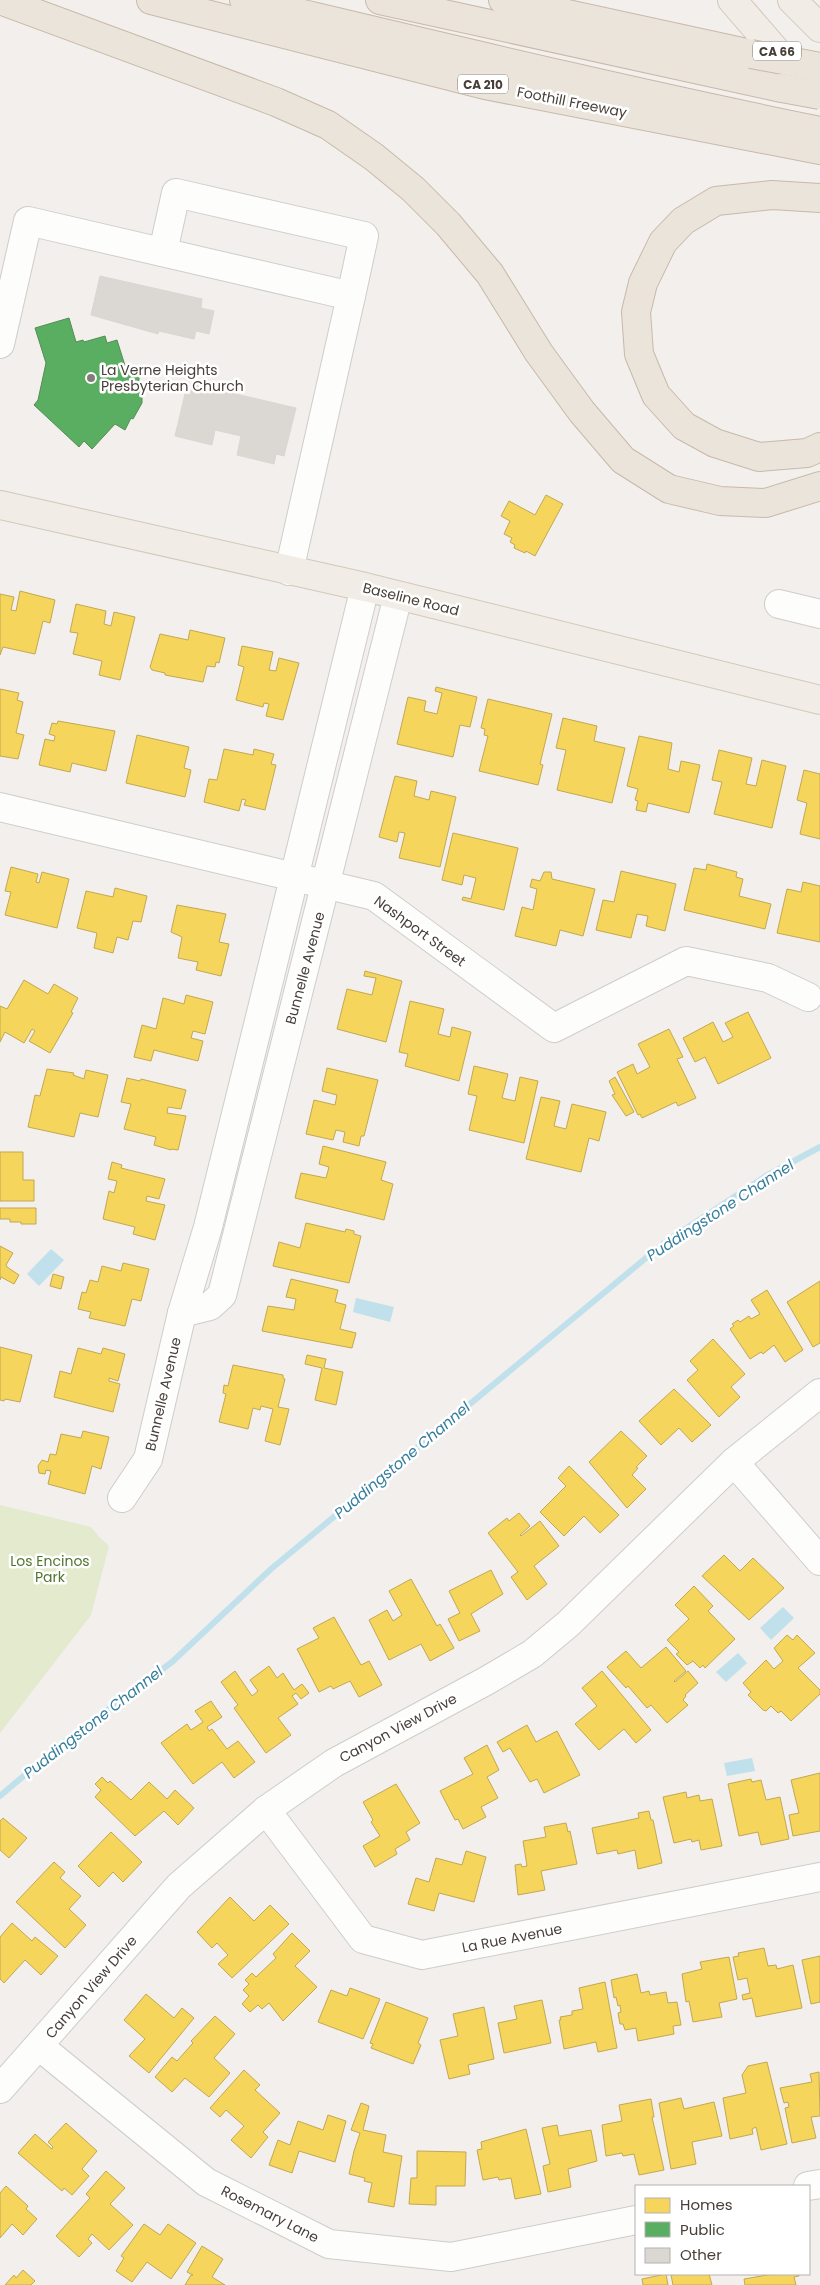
<svg xmlns="http://www.w3.org/2000/svg" width="820" height="2285" font-family="Poppins,sans-serif">
<rect width="100%" height="100%" fill="#f2efec"/>
<polygon fill="#e3eace" points="0,1505 91,1527 99,1537 109,1546 91,1615 0,1733"/>
<g fill="#c0e0ec">
<polygon points="51,1249 64,1260 39,1286 27,1274"/>
<polygon points="356,1298 394,1307 390,1322 353,1312"/>
<polygon points="783,1607 794,1618 771,1640 760,1628"/>
<polygon points="738,1653 747,1663 726,1682 716,1672"/>
<polygon points="752,1758 755,1771 727,1776 724,1763"/>
</g>
<g fill="#f6d55c" stroke="#c2a851">
<polygon points="546,495 563,504 535,556 526,551 525,553 514,548 515,545 510,542 512,538 504,534 510,521 501,516 509,501 535,515"/>
<polygon points="20,591 55,600 50,623 43,621 35,654 3,647 0,655 0,594 14,597 11,610 16,611"/>
<polygon points="76,604 106,611 104,624 111,626 114,612 135,617 120,680 99,675 102,661 73,654 78,633 70,632"/>
<polygon points="190,630 225,638 219,663 216,662 215,667 207,666 203,682 165,675 165,673 152,670 150,667 160,634 188,640"/>
<polygon points="242,646 273,652 269,670 276,671 279,658 299,663 283,720 266,716 269,704 264,703 263,707 236,700 244,667 238,665"/>
<polygon points="436,687 477,697 470,727 460,725 453,757 397,744 408,697 426,701 424,711 437,714 442,693 435,691"/>
<polygon points="0,689 19,693 17,700 23,702 16,733 24,735 18,759 0,756"/>
<polygon points="488,699 552,714 540,764 543,765 538,785 479,771 488,736 484,735 485,729 481,728"/>
<polygon points="563,718 597,726 594,741 625,748 612,803 557,790 566,750 556,748"/>
<polygon points="58,721 115,731 106,771 72,763 70,772 39,765 45,739 54,741 55,736 49,734 52,723 57,724"/>
<polygon points="137,735 189,747 184,768 191,770 185,797 126,783"/>
<polygon points="639,736 672,743 668,769 679,772 681,761 700,765 689,813 648,803 646,812 636,810 638,801 635,800 638,789 627,786"/>
<polygon points="224,749 253,755 254,749 274,754 271,764 276,765 265,810 244,805 246,800 242,799 239,811 204,802 209,779 217,780"/>
<polygon points="719,750 752,758 746,784 756,786 762,760 786,766 772,828 714,814 722,782 712,780"/>
<polygon points="804,770 820,774 820,839 800,834 807,803 797,800"/>
<polygon points="395,776 417,781 414,796 429,800 431,791 456,797 440,867 399,858 405,833 399,832 397,842 379,837"/>
<polygon points="453,833 518,848 504,910 462,900 463,897 471,899 476,878 464,875 462,885 442,880"/>
<polygon points="707,864 737,872 736,877 743,879 739,896 771,904 765,929 684,910 694,868 706,870"/>
<polygon points="11,867 38,874 36,882 39,883 42,872 69,879 57,928 5,915 11,892 5,891"/>
<polygon points="621,871 676,884 665,931 646,926 648,916 637,914 631,938 596,930 603,900 614,902"/>
<polygon points="544,872 551,872 552,879 595,889 583,936 560,930 556,946 515,936 522,907 533,910 537,889 530,887 532,879 540,881"/>
<polygon points="803,882 820,886 820,942 777,933 787,889 801,892"/>
<polygon points="115,888 147,896 141,922 133,921 128,940 117,937 113,953 94,948 97,933 77,928 86,891 113,897"/>
<polygon points="177,905 226,914 219,942 229,944 221,976 196,970 198,962 178,958 182,937 171,932"/>
<polygon points="365,971 402,981 386,1042 337,1029 347,989 372,995 376,978 364,976"/>
<polygon points="24,980 48,994 54,984 78,998 71,1012 73,1013 50,1053 29,1041 35,1031 32,1029 24,1043 5,1032 0,1042 0,1006 7,1009"/>
<polygon points="186,995 213,1002 205,1034 193,1031 191,1038 203,1041 198,1061 154,1050 151,1061 134,1057 142,1025 156,1029 163,998 184,1004"/>
<polygon points="410,1001 444,1009 438,1034 450,1037 452,1027 471,1032 459,1081 405,1066 408,1054 399,1052"/>
<polygon points="748,1012 771,1058 718,1084 705,1057 695,1062 683,1038 713,1022 723,1042 733,1037 725,1023"/>
<polygon points="669,1029 683,1057 677,1059 696,1098 678,1106 676,1102 642,1118 640,1114 638,1115 617,1072 633,1064 637,1074 650,1067 638,1044"/>
<polygon points="474,1066 508,1074 502,1098 515,1101 520,1077 538,1081 524,1143 469,1130 477,1096 468,1094"/>
<polygon points="327,1068 378,1080 364,1136 361,1136 359,1146 343,1142 345,1132 336,1130 333,1140 306,1134 314,1100 335,1105 337,1095 322,1091"/>
<polygon points="47,1069 74,1073 73,1075 84,1079 86,1070 108,1075 98,1117 80,1113 74,1137 28,1127 35,1095 40,1096"/>
<polygon points="615,1077 634,1112 626,1116 612,1095 615,1094 609,1081"/>
<polygon points="127,1078 140,1081 141,1079 186,1090 181,1109 168,1107 167,1113 186,1116 178,1150 171,1149 171,1150 154,1145 156,1137 124,1129 131,1104 121,1102"/>
<polygon points="541,1097 560,1101 554,1126 566,1129 572,1104 606,1112 599,1141 589,1138 581,1172 526,1159"/>
<polygon points="323,1146 386,1162 381,1180 393,1184 384,1220 295,1198 301,1173 326,1178 329,1167 319,1164"/>
<polygon points="0,1152 23,1152 23,1180 34,1180 34,1201 0,1201"/>
<polygon points="112,1162 122,1165 121,1168 165,1179 159,1199 147,1196 146,1201 165,1205 155,1240 133,1234 135,1227 103,1219 109,1191 114,1193 117,1181 108,1179"/>
<polygon points="0,1208 36,1208 36,1224 21,1224 21,1222 10,1222 10,1219 0,1219"/>
<polygon points="306,1223 345,1232 346,1229 354,1231 354,1234 361,1236 349,1283 273,1266 279,1242 300,1248"/>
<polygon points="0,1246 13,1253 6,1265 7,1267 19,1275 14,1284 1,1277 0,1280"/>
<polygon points="123,1263 149,1269 141,1301 132,1299 125,1326 89,1318 91,1312 78,1309 82,1292 86,1293 90,1280 98,1282 102,1266 121,1271"/>
<polygon points="53,1274 64,1277 61,1289 50,1286"/>
<polygon points="291,1279 338,1290 335,1302 346,1305 340,1329 356,1333 352,1348 262,1331 268,1306 294,1310 296,1299 286,1297"/>
<polygon points="820,1281 820,1343 813,1347 787,1302"/>
<polygon points="767,1290 803,1350 785,1362 774,1345 763,1354 761,1352 750,1359 730,1329 734,1326 732,1324 738,1320 740,1322 749,1316 751,1319 760,1314 751,1300"/>
<polygon points="713,1339 745,1374 731,1387 740,1397 719,1417 687,1380 698,1370 690,1361"/>
<polygon points="0,1347 32,1355 20,1402 5,1399 4,1401 0,1400"/>
<polygon points="78,1348 101,1354 103,1348 125,1354 118,1381 109,1378 109,1381 120,1384 113,1412 54,1397 60,1371 71,1374"/>
<polygon points="307,1355 326,1359 324,1368 343,1372 336,1405 315,1400 322,1368 305,1364"/>
<polygon points="233,1365 283,1375 283,1378 285,1379 278,1407 289,1409 280,1445 265,1441 273,1409 261,1406 260,1410 253,1408 248,1429 219,1422 226,1394 223,1393 224,1385 228,1386"/>
<polygon points="674,1389 711,1425 692,1442 679,1428 661,1445 639,1421"/>
<polygon points="83,1431 109,1437 101,1469 92,1466 85,1494 48,1484 51,1471 46,1470 45,1474 39,1473 38,1466 42,1460 48,1462 50,1454 56,1455 61,1434 81,1438"/>
<polygon points="621,1431 647,1456 636,1467 638,1468 632,1475 646,1489 627,1508 589,1462"/>
<polygon points="569,1466 619,1515 600,1533 584,1516 564,1536 540,1512 566,1486 558,1478"/>
<polygon points="519,1513 530,1526 520,1535 521,1536 540,1521 559,1546 534,1566 547,1584 527,1600 511,1577 518,1572 488,1533 507,1518 509,1521"/>
<polygon points="724,1555 740,1571 753,1558 784,1588 749,1620 702,1576"/>
<polygon points="491,1570 503,1594 471,1614 480,1631 459,1641 448,1619 460,1613 449,1591"/>
<polygon points="411,1579 437,1626 440,1624 454,1648 430,1661 421,1644 389,1660 369,1620 387,1610 393,1621 402,1615 389,1591"/>
<polygon points="694,1586 713,1606 708,1611 735,1639 705,1668 703,1665 700,1668 693,1661 687,1665 676,1654 679,1652 667,1640 689,1619 675,1605"/>
<polygon points="334,1617 361,1665 369,1661 382,1685 359,1697 350,1681 333,1689 331,1686 319,1692 297,1649 319,1638 313,1628"/>
<polygon points="787,1635 793,1640 797,1635 815,1653 798,1668 820,1690 820,1694 791,1721 781,1711 778,1713 771,1706 766,1711 763,1710 748,1695 751,1692 743,1683 766,1660 774,1669 783,1661 774,1648"/>
<polygon points="666,1647 686,1671 674,1681 675,1682 688,1671 698,1683 685,1695 686,1696 683,1700 688,1705 667,1723 651,1705 647,1708 628,1686 626,1688 607,1667 626,1651 641,1668"/>
<polygon points="269,1666 277,1678 283,1673 294,1690 302,1684 309,1693 301,1699 296,1693 292,1696 298,1704 278,1718 291,1735 266,1753 234,1708 238,1705 221,1682 235,1671 252,1696 258,1691 250,1680"/>
<polygon points="602,1671 651,1730 636,1743 624,1729 599,1750 575,1724 597,1706 582,1688"/>
<polygon points="211,1701 222,1717 207,1727 209,1731 212,1729 227,1749 238,1741 255,1762 234,1778 222,1762 193,1784 161,1743 187,1724 191,1730 203,1722 195,1711"/>
<polygon points="527,1725 536,1742 557,1731 580,1775 544,1793 537,1779 530,1782 510,1748 503,1752 497,1742"/>
<polygon points="487,1745 499,1770 487,1777 498,1798 481,1807 486,1817 463,1829 458,1819 455,1820 440,1791 473,1774 464,1758"/>
<polygon points="820,1773 820,1831 793,1836 789,1815 799,1813 791,1780"/>
<polygon points="102,1777 108,1783 110,1781 131,1800 149,1782 167,1799 175,1790 194,1808 178,1825 164,1811 135,1836 95,1797 101,1790 95,1784"/>
<polygon points="751,1779 752,1782 761,1780 766,1800 780,1797 789,1839 761,1845 758,1832 739,1836 728,1784"/>
<polygon points="396,1784 420,1823 406,1832 410,1840 395,1849 397,1854 375,1867 363,1846 380,1836 371,1822 373,1820 363,1802"/>
<polygon points="686,1792 687,1798 699,1795 700,1801 712,1799 722,1846 701,1850 699,1840 692,1842 691,1839 674,1843 663,1797"/>
<polygon points="649,1811 651,1820 653,1820 662,1863 638,1869 635,1850 618,1854 617,1850 597,1854 592,1828 639,1818 638,1813"/>
<polygon points="3,1818 27,1838 9,1858 0,1850 0,1821"/>
<polygon points="566,1823 568,1832 570,1831 577,1864 541,1871 545,1890 518,1895 515,1865 521,1864 522,1867 527,1866 523,1841 546,1837 544,1827"/>
<polygon points="111,1832 142,1862 123,1882 113,1872 99,1887 78,1866"/>
<polygon points="466,1851 486,1857 474,1902 439,1893 434,1911 408,1904 416,1878 429,1882 436,1858 462,1865"/>
<polygon points="54,1862 65,1872 60,1878 81,1896 69,1909 86,1925 65,1948 16,1902"/>
<polygon points="230,1897 254,1921 270,1905 289,1924 232,1978 218,1964 228,1955 217,1943 212,1948 197,1932"/>
<polygon points="12,1923 32,1941 35,1937 58,1956 41,1975 25,1960 4,1983 0,1979 0,1937"/>
<polygon points="292,1933 310,1951 295,1966 317,1987 283,2021 269,2003 262,2009 258,2005 250,2012 242,2004 249,1996 243,1990 249,1984 245,1980 252,1973 256,1977 276,1958 273,1954"/>
<polygon points="764,1948 768,1966 776,1965 777,1969 793,1965 802,2008 756,2017 752,1998 743,2000 742,1995 750,1993 747,1978 738,1980 733,1957 739,1956 738,1953"/>
<polygon points="820,1956 820,2002 811,2004 802,1960"/>
<polygon points="729,1957 737,1999 719,2003 722,2017 693,2022 689,2001 686,2002 682,1974 702,1969 700,1962"/>
<polygon points="637,1974 641,1993 649,1991 650,1995 666,1992 668,2003 677,2002 681,2025 673,2026 674,2034 638,2041 636,2028 625,2030 623,2024 620,2024 618,2013 621,2012 620,2005 618,2006 616,1997 614,1998 611,1980"/>
<polygon points="605,1982 617,2048 598,2052 596,2042 564,2049 559,2020 561,2020 560,2017 572,2015 572,2011 583,2009 579,1988"/>
<polygon points="350,1988 380,1999 363,2039 318,2022 331,1990 347,1996"/>
<polygon points="146,1994 174,2018 182,2008 194,2018 149,2073 129,2056 145,2039 124,2020"/>
<polygon points="542,2000 551,2043 504,2053 498,2023 517,2019 514,2006"/>
<polygon points="386,2002 428,2018 418,2043 421,2045 413,2064 371,2048 373,2044 370,2043"/>
<polygon points="484,2007 494,2059 468,2065 470,2074 449,2079 440,2040 458,2036 453,2014"/>
<polygon points="215,2016 235,2034 214,2058 230,2073 209,2097 185,2078 172,2092 155,2077 172,2057 177,2061 193,2043 191,2041"/>
<polygon points="767,2062 787,2144 761,2150 756,2127 752,2129 753,2134 730,2139 723,2098 746,2093 742,2075 748,2066"/>
<polygon points="244,2070 260,2085 255,2090 280,2113 263,2132 268,2137 251,2158 231,2140 244,2126 226,2110 220,2117 210,2108"/>
<polygon points="819,2072 820,2116 811,2117 816,2138 792,2143 785,2108 789,2107 788,2102 784,2103 780,2088 812,2082 810,2074"/>
<polygon points="681,2098 684,2109 714,2102 722,2136 692,2142 696,2164 671,2169 659,2103"/>
<polygon points="651,2099 654,2117 652,2117 664,2170 639,2175 634,2154 623,2156 622,2153 606,2156 602,2125 622,2121 619,2105"/>
<polygon points="361,2103 369,2106 363,2130 386,2135 383,2152 402,2156 394,2207 368,2202 372,2183 364,2181 365,2178 349,2174 354,2151 360,2133 351,2130"/>
<polygon points="328,2115 346,2121 335,2162 299,2151 292,2173 269,2165 278,2140 290,2145 298,2121 323,2130"/>
<polygon points="66,2123 97,2151 82,2169 89,2176 72,2195 64,2188 62,2191 18,2153 35,2134 52,2149 53,2147 48,2142"/>
<polygon points="557,2125 559,2136 591,2130 597,2161 568,2169 571,2187 548,2192 543,2166 550,2164 542,2128"/>
<polygon points="526,2129 541,2194 515,2199 511,2178 499,2180 498,2177 483,2180 477,2150 482,2149 481,2142"/>
<polygon points="417,2151 466,2152 465,2186 436,2186 436,2205 409,2204 411,2178 417,2178"/>
<polygon points="106,2171 125,2188 110,2204 133,2225 109,2250 92,2234 88,2239 92,2243 79,2257 56,2236 90,2198 86,2194"/>
<polygon points="6,2186 28,2206 26,2209 37,2219 23,2235 12,2224 0,2238 0,2193"/>
<polygon points="144,2224 160,2235 168,2224 196,2243 171,2279 147,2262 132,2282 116,2271 124,2258 121,2256"/>
<polygon points="202,2246 223,2259 212,2277 225,2285 185,2285 191,2275 193,2275 187,2272"/>
<polygon points="23,2270 35,2281 31,2285 5,2285 14,2275 16,2278"/>
<polygon points="666,2274 668,2285 643,2285 642,2279"/>
<polygon points="678,2274 709,2274 712,2285 673,2285 671,2275"/>
<polygon points="773,2274 799,2274 799,2276 794,2277 796,2285 745,2285 744,2279"/>
</g>
<polygon fill="#5aae61" stroke="#548d55" points="69,318 76,342 83,340 84,342 105,336 107,343 117,340 127,372 139,372 139,384 142,384 142,403 133,419 131,418 125,430 115,424 92,449 84,441 79,447 34,405 38,400 46,363 35,328"/>
<g fill="none" stroke-linecap="round" stroke-linejoin="round">
<polyline stroke="#c0e0ec" stroke-width="6" points="0,1796 58,1747 172,1662 271,1569 664,1243 766,1176 820,1147"/>
</g>
<g fill="#dbd8d4" stroke="#dad6d2">
<polygon points="100,276 202,299 201,308 214,311 209,334 196,331 194,339 159,331 158,334 91,315"/>
<polygon points="193,384 296,408 284,456 276,454 274,464 237,455 241,436 215,430 212,445 175,436 185,394 190,395"/>
</g>
<g fill="none" stroke-linecap="round" stroke-linejoin="round">
<defs>
<g id="minor">
<polyline points="163,252 176,193 364,236 351,296"/>
<polyline points="0,344 28,221 351,296 289,571"/>
<polyline points="779,604 820,614"/>
<polyline points="0,807 374,896 554,1028 686,961 768,978 808,997"/>
<polyline points="182,1313 210,1306 222,1295 398,596"/>
<polyline points="734,1462 820,1561"/>
<polyline points="122,1498 148,1459 182,1313 208,1227 260,1017 365,587"/>
<polyline points="266,1810 363,1939 422,1955 820,1877"/>
<polyline points="39,2046 206,2182 329,2244 451,2257 636,2220"/>
<polyline points="0,2089 179,1886 266,1810 334,1763 486,1681 532,1654 568,1624 734,1462 820,1393"/>
<polyline points="808,2186 820,2184"/>
</g>
<g id="major">
<polyline points="732,0 795,73"/>
<polyline points="792,0 820,28"/>
<polyline points="0,505 365,587 820,700"/>
</g>
<g id="highway">
<polyline points="0,0 276,102 328,125 374,157 413,189 448,224 490,274 539,353 582,412 623,460 669,489 720,501 766,503 820,486"/>
<polyline points="151,0 485,85 820,150"/>
<path d="M244,0C434,45 624,91 815,130"/>
<polyline points="380,0 782,88"/>
<polyline points="503,0 751,54"/>
<polyline points="820,198 772,195 716,201 683,221 663,242 643,283 636,312 639,354 656,395 684,426 715,443 759,457 807,453 820,447"/>
</g>
</defs>
<use href="#minor" stroke="#cfcdca" stroke-width="30"/>
<use href="#major" stroke="#d3c8ba" stroke-width="30"/>
<use href="#highway" stroke="#c8b9a9" stroke-width="30"/>
<use href="#minor" stroke="#fdfdfc" stroke-width="28"/>
<use href="#major" stroke="#f1ece5" stroke-width="28"/>
<use href="#highway" stroke="#ebe4db" stroke-width="28"/>
<defs>
<g id="highway-bridge">
<polyline points="751,54 820,67"/>
<polyline points="782,88 820,95"/>
</g>
</defs>
<use href="#highway-bridge" stroke="#c8b9a9" stroke-width="30" stroke-linecap="butt"/>
<use href="#highway-bridge" stroke="#ebe4db" stroke-width="28"/>
</g>
<circle fill="#837d77" stroke="#fff" stroke-width="2" cx="91" cy="378" r="5"/>
<g text-anchor="middle" dominant-baseline="central" stroke-width="5" stroke-linejoin="round" paint-order="stroke">
<g fill="#fff" stroke="#7e7974" stroke-width="1">
<rect x="753" y="41.5" width="48" height="19" rx="4"/>
<rect x="458" y="74.5" width="50" height="19" rx="4"/>
</g>
<g font-size="12" font-weight="bold" fill="#473f38">
<text x="777" y="51">CA 66</text>
<text x="483" y="84">CA 210</text>
</g>
<g font-size="14" fill="#473f38" stroke="#fff">
<text transform="translate(572 102) rotate(11)">Foothill Freeway</text>
<text transform="translate(411 599) rotate(14)">Baseline Road</text>
<text transform="translate(420 931) rotate(36)">Nashport Street</text>
<text transform="translate(305 968) rotate(-75)">Bunnelle Avenue</text>
<text transform="translate(163 1394) rotate(-77)">Bunnelle Avenue</text>
<text transform="translate(398 1728) rotate(-28)">Canyon View Drive</text>
<text transform="translate(512 1938) rotate(-11)">La Rue Avenue</text>
<text transform="translate(91 1987) rotate(-49)">Canyon View Drive</text>
<text transform="translate(270 2214) rotate(27)">Rosemary Lane</text>
</g>
<g font-size="14" fill="#473f38" stroke="#fff" text-anchor="start">
<text x="101" y="370">La Verne Heights<tspan x="101" dy="16">Presbyterian Church</tspan></text>
</g>
<g font-size="14" fill="#53752f" stroke="#fff">
<text x="50" y="1561">Los Encinos<tspan x="50" dy="16">Park</tspan></text>
</g>
<g font-size="15" font-style="italic" fill="#347e9c" stroke="#fff">
<text transform="translate(720 1210) rotate(-33)">Puddingstone Channel</text>
<text transform="translate(402 1460) rotate(-40)">Puddingstone Channel</text>
<text transform="translate(93 1722) rotate(-38)">Puddingstone Channel</text>
</g>
</g>
<rect x="635" y="2185" width="175" height="90" fill="#ffffff" stroke="#b5b2af"/>
<rect x="645" y="2198" width="25" height="15" fill="#f6d55c" stroke="#b5b2af"/>
<text x="680" y="2210" font-size="15" fill="#473f38">Homes</text>
<rect x="645" y="2222" width="25" height="15" fill="#5aae61" stroke="#b5b2af"/>
<text x="680" y="2235" font-size="15" fill="#473f38">Public</text>
<rect x="645" y="2248" width="25" height="15" fill="#dbd8d4" stroke="#b5b2af"/>
<text x="680" y="2260" font-size="15" fill="#473f38">Other</text>
</svg>
